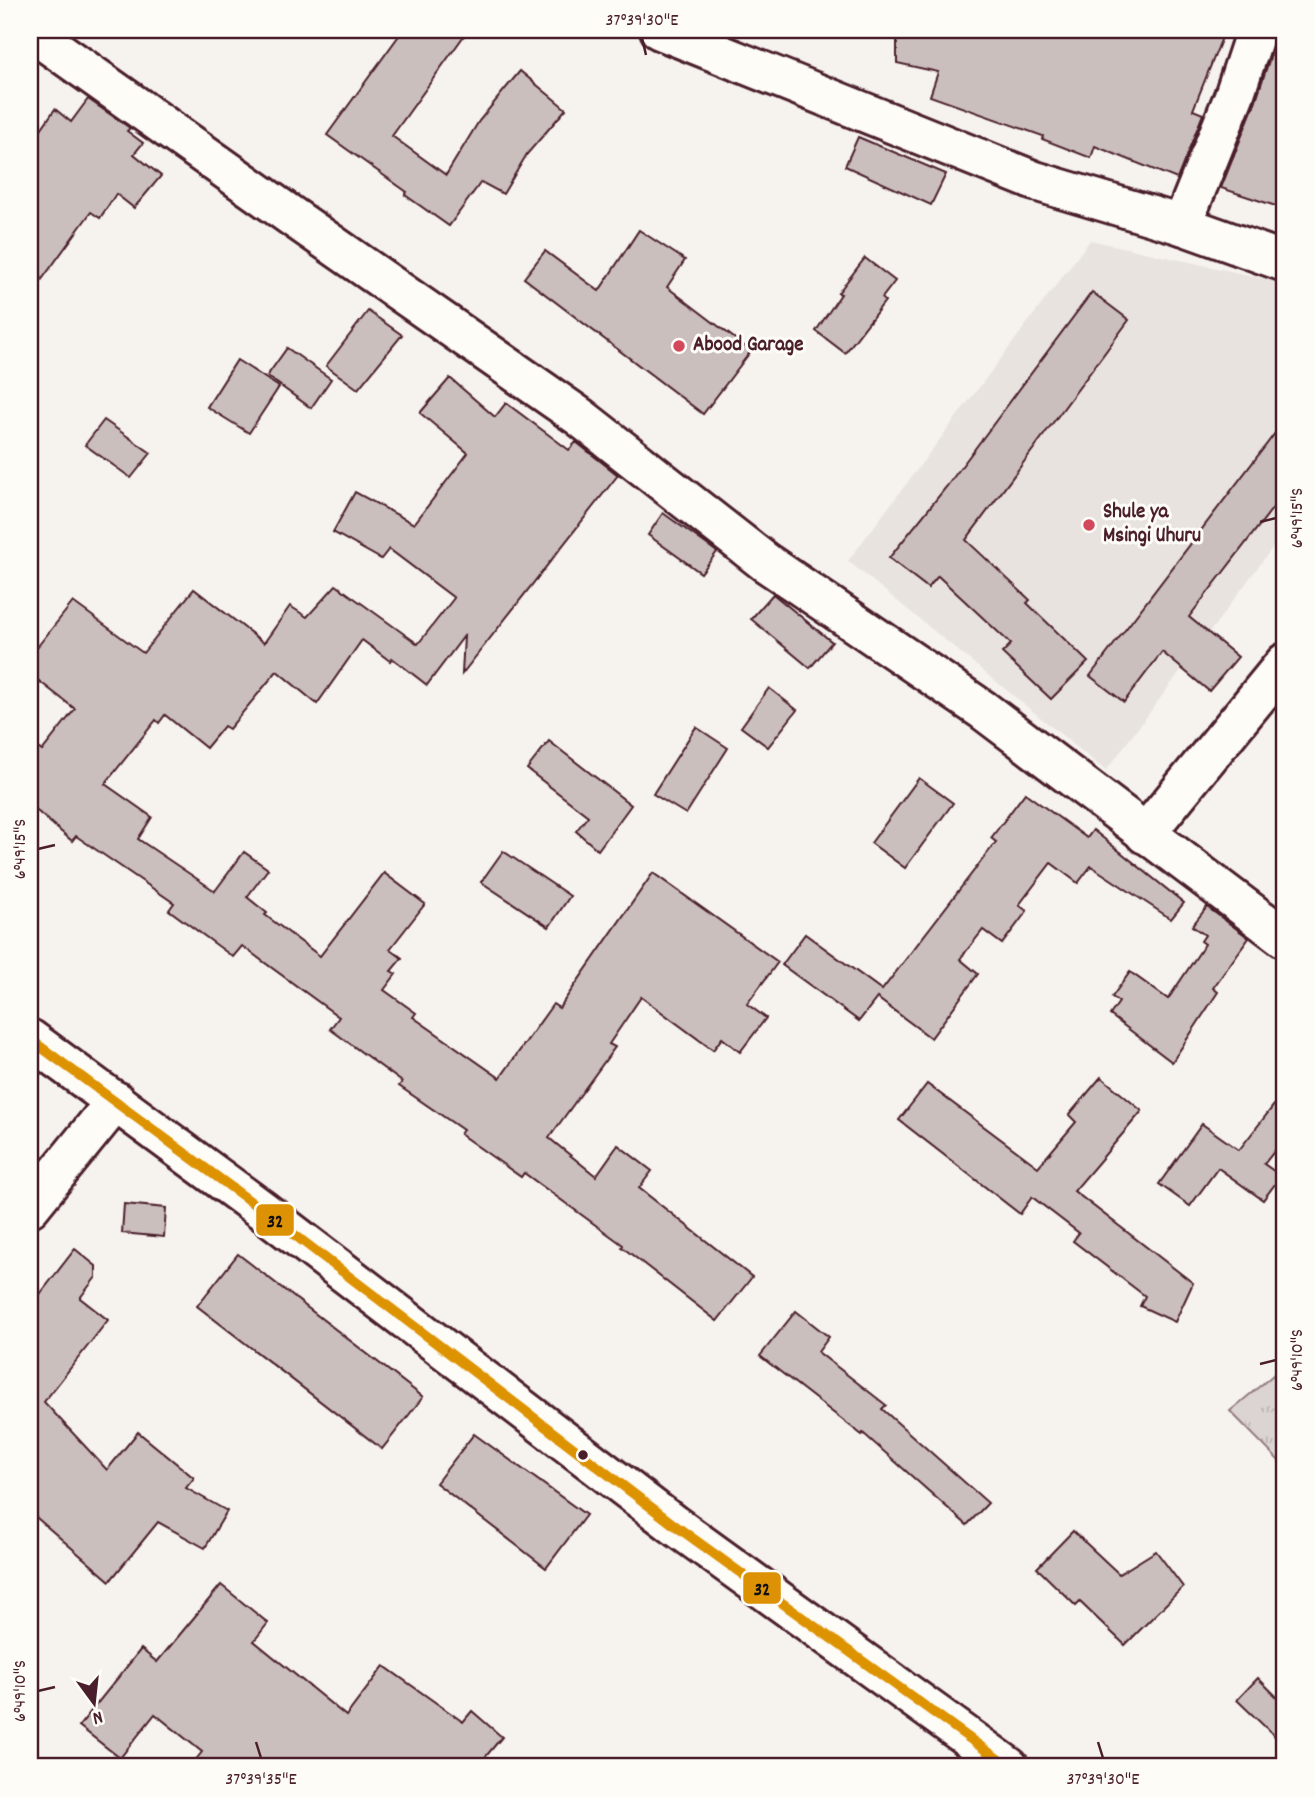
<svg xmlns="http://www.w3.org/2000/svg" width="1315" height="1797" font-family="Dekko,sans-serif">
<defs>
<pattern id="grass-tufts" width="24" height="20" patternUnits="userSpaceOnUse" patternTransform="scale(1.75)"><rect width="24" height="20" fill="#dcd4d2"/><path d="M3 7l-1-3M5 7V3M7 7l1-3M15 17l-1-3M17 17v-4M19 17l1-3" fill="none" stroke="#beb6b4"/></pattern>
</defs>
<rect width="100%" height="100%" fill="#f6f3ef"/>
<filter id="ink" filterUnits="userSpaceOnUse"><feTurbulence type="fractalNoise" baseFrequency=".0143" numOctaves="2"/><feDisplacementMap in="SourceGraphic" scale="14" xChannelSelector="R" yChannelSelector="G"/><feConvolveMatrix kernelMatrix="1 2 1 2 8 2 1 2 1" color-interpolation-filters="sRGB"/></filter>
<g filter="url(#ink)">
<polygon fill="#e9e3e0" points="1090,240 1285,283 1285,531 1106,771 848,561"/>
<polygon fill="url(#grass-tufts)" stroke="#937a7e" stroke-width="2" points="1285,1365 1285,1467 1230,1411"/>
<g fill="#cbbfbe" stroke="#4a1f2b" stroke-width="2">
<polygon points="403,30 468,30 392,136 446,175 479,121 520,71 566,109 527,154 503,194 481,182 449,226 405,195 407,192 327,135"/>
<polygon points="897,30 1225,30 1193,110 1203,114 1177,179 1095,146 1091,158 1042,139 1043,136 930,96 938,72 897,63"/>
<polygon points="1279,30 1285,30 1285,209 1221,188 1255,103"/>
<polygon points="88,99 130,128 127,131 143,143 134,154 161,176 134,208 116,194 100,218 91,212 30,296 30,145 55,109 71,122"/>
<polygon points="858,137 946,174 931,205 845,166"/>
<polygon points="639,230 685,260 667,287 751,351 703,414 524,278 545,251 599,291"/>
<polygon points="865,258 895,281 882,298 885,301 845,353 816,331 841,294 838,293"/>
<polygon points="1092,292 1129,320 966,540 1030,600 1027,603 1088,662 1051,699 1002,653 1011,644 938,576 928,588 889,558 947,486"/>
<polygon points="368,311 402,335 358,389 326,366"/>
<polygon points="287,348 331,379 311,408 267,376"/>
<polygon points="237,360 279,387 249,433 207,407"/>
<polygon points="450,378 495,417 506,403 569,450 576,442 618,475 462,674 464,636 427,685 392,658 390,661 362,640 317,704 277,671 229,729 224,726 206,748 165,715 159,723 156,720 105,784 152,817 138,839 215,891 244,852 268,869 247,897 267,913 265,915 320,956 384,873 425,904 390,949 402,958 391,971 396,974 384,990 416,1013 413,1017 500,1078 553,1004 559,1008 653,873 778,962 747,1004 766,1018 740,1052 722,1038 713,1050 641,997 609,1044 615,1047 549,1138 596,1176 618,1145 652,1171 639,1188 752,1277 717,1321 622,1247 623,1245 524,1173 521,1177 460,1134 463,1130 399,1086 402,1082 330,1029 339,1017 242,946 233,957 169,910 174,903 76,836 72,841 30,805 30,742 42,751 75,709 30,674 30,656 73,602 143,653 194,589 264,643 290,606 307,617 336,585 418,644 454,598 389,549 381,559 333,532 355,492 414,524 468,453 420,413"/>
<polygon points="104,420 151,453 131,478 85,445"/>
<polygon points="1285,420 1285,492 1189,617 1238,657 1209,691 1162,652 1124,702 1090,676"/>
<polygon points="663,513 717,552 701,573 648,535"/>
<polygon points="773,594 832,642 810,668 751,619"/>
<polygon points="769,688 797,710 768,747 741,727"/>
<polygon points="696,727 728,748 686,814 653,794"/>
<polygon points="549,741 631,805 598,850 576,831 588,816 527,769"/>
<polygon points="919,778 953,803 905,868 871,843"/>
<polygon points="1025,793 1087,838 1093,830 1184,903 1171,919 1091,866 1078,883 1051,863 1019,905 1027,911 1002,944 983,930 960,959 978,974 931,1038 877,998 859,1021 782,965 805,934 882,990 996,842 991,838"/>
<polygon points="503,851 570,896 549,927 481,882"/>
<polygon points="1207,907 1249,938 1213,988 1218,992 1172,1062 1110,1015 1119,1002 1112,997 1130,972 1168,999 1205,944 1201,941 1205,935 1192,926"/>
<polygon points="1101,1077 1142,1111 1074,1191 1193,1283 1175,1322 1140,1306 1145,1296 1073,1241 1079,1233 1032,1197 1020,1214 899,1120 927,1084 1038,1167 1076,1122 1069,1115"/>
<polygon points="1285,1091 1285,1138 1264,1164 1281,1176 1263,1200 1218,1168 1190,1206 1159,1184 1202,1124 1239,1150"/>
<polygon points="124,1204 166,1208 164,1237 122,1233"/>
<polygon points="75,1249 96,1266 96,1277 80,1298 108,1320 44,1402 107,1470 138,1432 194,1478 186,1488 227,1511 205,1548 158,1522 110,1581 30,1512 30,1307"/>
<polygon points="238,1254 423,1397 382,1449 197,1306"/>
<polygon points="796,1311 829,1337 818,1352 886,1405 882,1409 988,1503 967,1525 863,1433 862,1435 760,1356"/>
<polygon points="474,1434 586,1515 546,1568 436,1483"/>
<polygon points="1073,1531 1119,1574 1156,1551 1183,1587 1125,1645 1080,1602 1076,1606 1037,1568"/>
<polygon points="221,1585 268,1623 254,1641 346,1716 384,1666 463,1722 472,1711 502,1737 477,1767 190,1767 202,1752 155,1714 120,1758 79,1726 141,1649 157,1662"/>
<polygon points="1258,1678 1285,1705 1285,1746 1237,1700"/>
</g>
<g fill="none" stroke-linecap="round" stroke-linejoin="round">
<defs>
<g id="minor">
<polyline points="660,30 1035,181 1182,225 1285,262"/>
<polyline points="30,31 294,218 580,417 765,562 983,710 1285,938"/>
<polyline points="1182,225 1234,96 1256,30"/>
<polyline points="1145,834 1285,663"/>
<polyline points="30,1039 262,1210 673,1524 1009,1767"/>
<polyline points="30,1207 116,1101"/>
</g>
</defs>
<use href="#minor" stroke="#4a1f2b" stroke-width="44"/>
<use href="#minor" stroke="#fdfcf7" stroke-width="38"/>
<defs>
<polyline id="bus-1" points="30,1039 262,1210 673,1524 1009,1767"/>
</defs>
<use href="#bus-1" stroke="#fdfcf7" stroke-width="16"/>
<use href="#bus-1" stroke="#dd9206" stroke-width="10"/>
</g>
</g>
<path fill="none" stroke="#4a1f2b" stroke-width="2.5" d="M642,38L646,55M1260,522L1276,518M38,849L55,845M1260,1364L1276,1360M38,1691L55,1687M256,1742L261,1758M1098,1742L1103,1758"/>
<g fill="#d1495b" stroke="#fdfcf7" stroke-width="2.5">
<circle cx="679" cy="346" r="7"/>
<circle cx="1089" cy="525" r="7"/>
</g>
<circle fill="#4a1f2b" stroke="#fdfcf7" stroke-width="2.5" cx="583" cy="1455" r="6"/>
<g text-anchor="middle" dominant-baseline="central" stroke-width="6" stroke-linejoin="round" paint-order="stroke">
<g font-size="21" font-weight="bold" fill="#4a1f2b" stroke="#fdfcf7" text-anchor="start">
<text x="693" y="346">Abood Garage</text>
<text x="1103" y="513">Shule ya<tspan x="1103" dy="24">Msingi Uhuru</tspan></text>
</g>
</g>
<g stroke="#fdfcf7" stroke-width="2.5">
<rect x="255" y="1203" width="40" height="34" rx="7" fill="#dd9206"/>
<rect x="742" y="1571" width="40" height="34" rx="7" fill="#dd9206"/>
</g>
<g font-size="19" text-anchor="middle" font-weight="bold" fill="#111">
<text x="275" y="1227">32</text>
<text x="762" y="1595">32</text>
</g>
<rect width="1315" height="1797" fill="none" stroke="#fdfcf7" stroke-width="77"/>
<g transform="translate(94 1703) rotate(165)" stroke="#fdfcf7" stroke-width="5" paint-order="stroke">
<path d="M0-5L12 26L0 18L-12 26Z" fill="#4a1f2b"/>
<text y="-10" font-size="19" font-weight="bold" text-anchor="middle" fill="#4a1f2b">N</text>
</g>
<rect x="38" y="38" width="1238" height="1720" fill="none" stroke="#4a1f2b" stroke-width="2.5"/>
<g font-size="18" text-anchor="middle" fill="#4a1f2b">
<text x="642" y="25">37°39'30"E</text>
<text transform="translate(1296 518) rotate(-90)" y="6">6°49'15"S</text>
<text transform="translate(19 849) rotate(-90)" y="6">6°49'15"S</text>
<text transform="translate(1296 1360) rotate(-90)" y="6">6°49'10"S</text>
<text transform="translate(19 1691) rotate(-90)" y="6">6°49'10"S</text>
<text x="261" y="1784">37°39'35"E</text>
<text x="1103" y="1784">37°39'30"E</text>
</g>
</svg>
